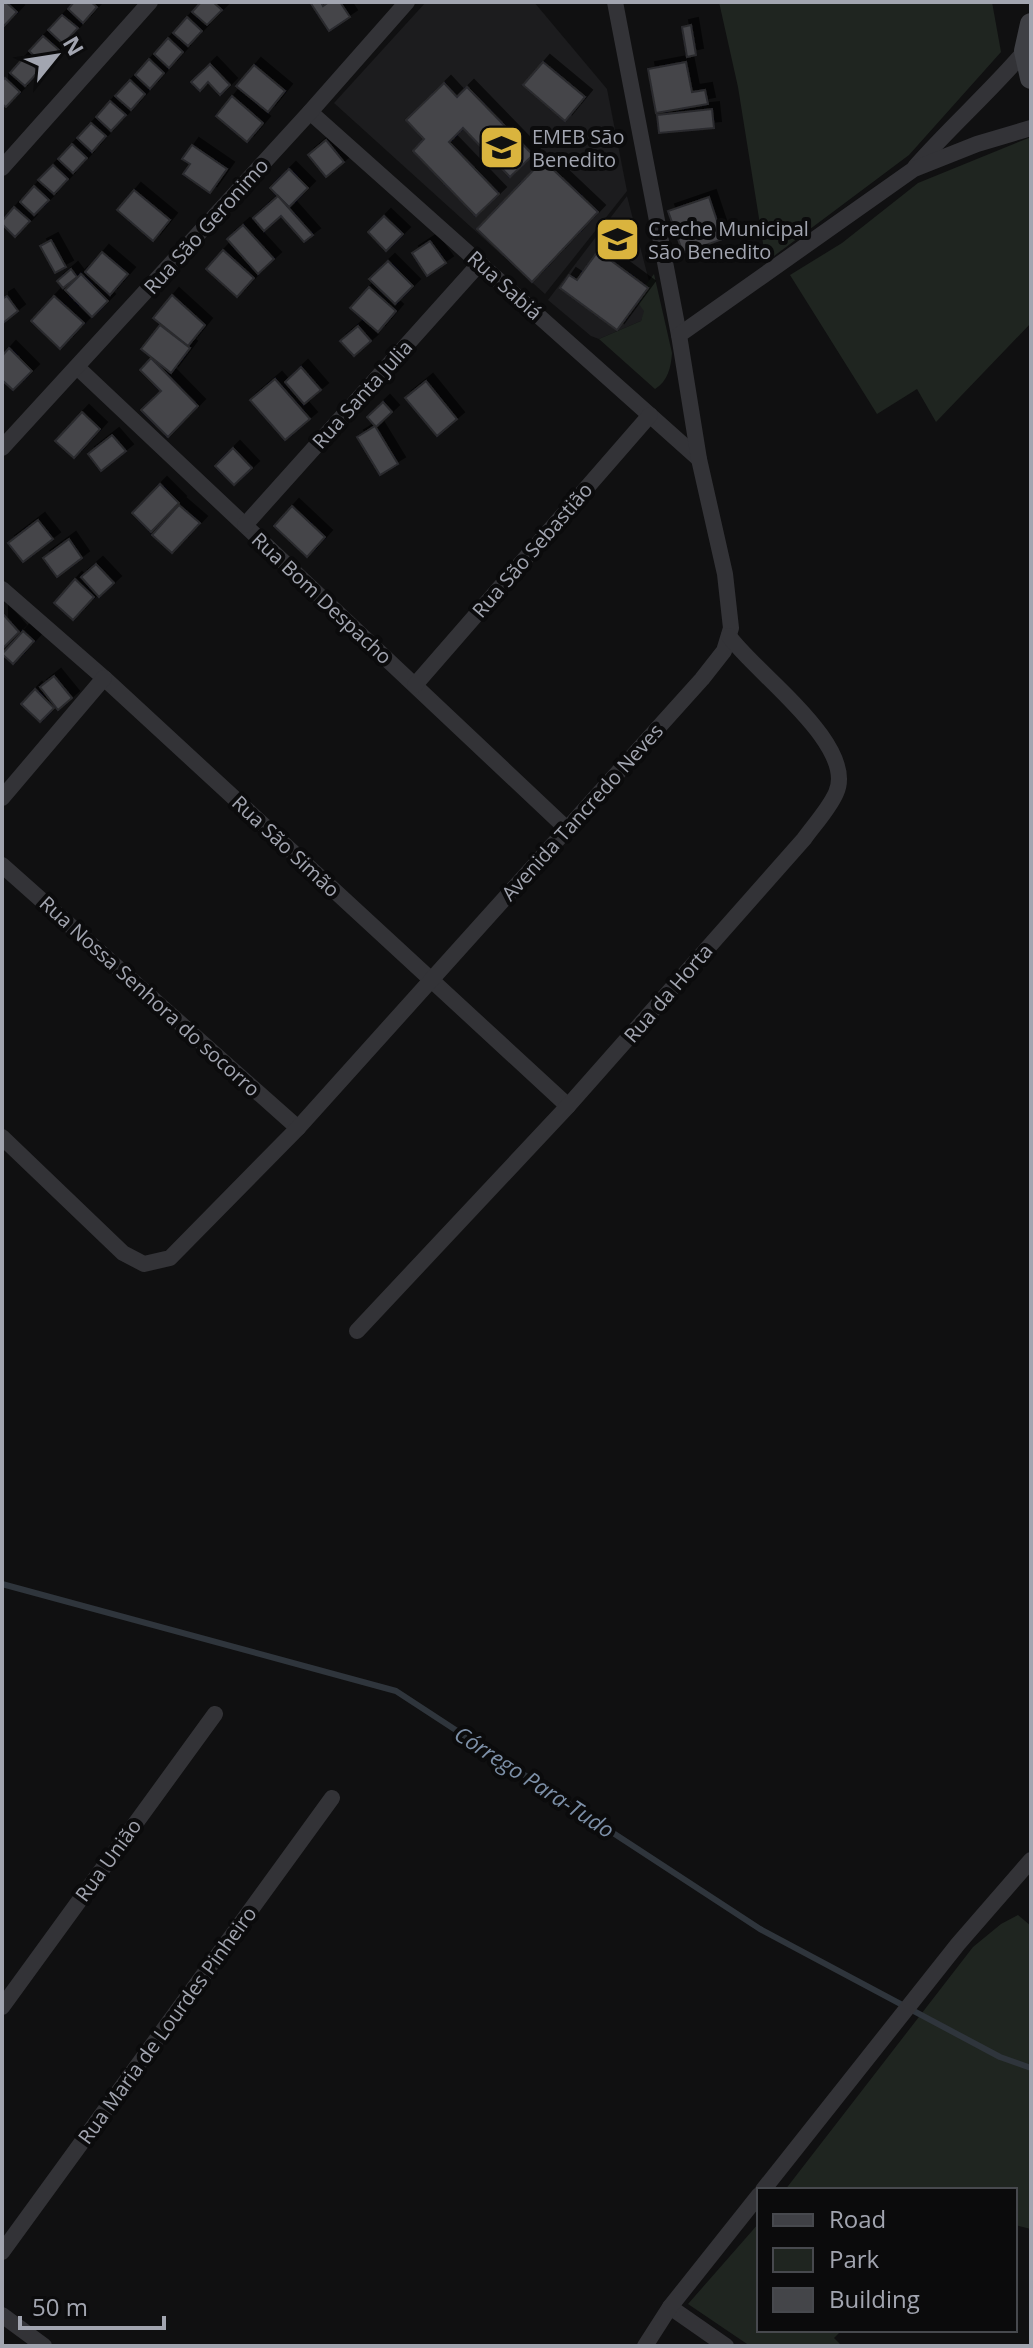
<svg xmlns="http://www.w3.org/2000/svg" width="1033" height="2348" font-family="'Open Sans',sans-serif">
<defs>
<filter id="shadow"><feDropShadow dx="7" dy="-7" stdDeviation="0" flood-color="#0009"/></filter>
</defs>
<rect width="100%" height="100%" fill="#101011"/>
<g fill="#1c1c1e">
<polygon points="426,2 534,2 607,89 627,191 545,294 334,103"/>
<polygon points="627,196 649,281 635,299 645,311 641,321 599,339 591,336 548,300"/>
</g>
<g fill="#1f2520">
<polygon points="719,2 992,2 1001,52 909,155 766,262 738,87"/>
<polygon points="1031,137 1031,323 936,422 917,389 877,414 790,275 842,243 918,183"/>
<path d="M654,274L672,353C671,367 668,381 655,389L599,339L641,321L644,311L635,299Z"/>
<polygon points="1018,1915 1031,1926 1031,2229 1015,2225 1015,2190 785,2190 973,1947 1001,1924"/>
<polygon points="759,2223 759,2330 842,2330 834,2338 842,2346 750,2346 688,2304"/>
</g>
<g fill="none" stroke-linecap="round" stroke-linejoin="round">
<polyline stroke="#2f353c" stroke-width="6" points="2,1584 396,1691 760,1929 1000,2057 1031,2068"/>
</g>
<g fill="#444549" stroke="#2a2a2d" stroke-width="2" filter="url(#shadow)">
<polygon points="2,2 6,2 17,12 3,27"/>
<polygon points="74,2 91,2 97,7 83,23 68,9"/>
<polygon points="201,2 213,2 222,10 207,25 192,12"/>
<polygon points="310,2 321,2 323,6 329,2 340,2 350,17 329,31"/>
<polygon points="62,15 78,28 63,44 48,30"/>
<polygon points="187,17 202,31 188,46 173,33"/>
<polygon points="691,25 696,55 687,57 682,27"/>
<polygon points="43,36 59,50 44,65 29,51"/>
<polygon points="168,38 183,52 169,68 154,54"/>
<polygon points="24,57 39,71 25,86 10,73"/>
<polygon points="149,59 164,73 150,89 135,75"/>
<polygon points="543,62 585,97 565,121 523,85"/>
<polygon points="686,62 692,92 705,90 708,104 656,113 648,69"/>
<polygon points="210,64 230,85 220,95 208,82 200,91 191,82"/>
<polygon points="254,65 285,91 268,112 236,86"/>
<polygon points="5,78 20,92 6,107 2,104 2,81"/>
<polygon points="130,80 145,94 131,110 115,96"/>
<polygon points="444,83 457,97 467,87 533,155 510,177 463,128 449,142 499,194 476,216 413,151 424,139 406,120"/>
<polygon points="232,96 263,123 247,142 216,116"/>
<polygon points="110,101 126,115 111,131 96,117"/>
<polygon points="712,109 714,128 659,133 657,115"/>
<polygon points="91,123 106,136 92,152 77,138"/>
<polygon points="326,140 344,162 326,177 308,155"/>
<polygon points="72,144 87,158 73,173 58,159"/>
<polygon points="192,145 227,169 210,193 183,174 190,164 182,159"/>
<polygon points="543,160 598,212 532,282 477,229"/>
<polygon points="53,165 68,179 54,194 38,180"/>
<polygon points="289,169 308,188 289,207 270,188"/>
<polygon points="34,186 49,200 34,215 20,202"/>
<polygon points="134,190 170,220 153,241 117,210"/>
<polygon points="278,196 313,235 304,242 281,216 264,231 253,218"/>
<polygon points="709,197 723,239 683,253 668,211"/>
<polygon points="14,207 30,221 15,237 2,224 2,221"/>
<polygon points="384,216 403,234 386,251 368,232"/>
<polygon points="243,225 274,259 258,274 227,239"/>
<polygon points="51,240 66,267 55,273 40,246"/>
<polygon points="430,241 446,263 427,276 412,253"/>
<polygon points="223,250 254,278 237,297 206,269"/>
<polygon points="598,251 648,288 617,330 560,288 569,275 577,280"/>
<polygon points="102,252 128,274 110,295 85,272"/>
<polygon points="388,261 413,286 395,304 369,279"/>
<polygon points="71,269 77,277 63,288 57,281"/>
<polygon points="81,274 108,301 92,317 65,290"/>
<polygon points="369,287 396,311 378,332 350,308"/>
<polygon points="172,295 205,325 188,346 153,318"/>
<polygon points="7,296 18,311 3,323 2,299"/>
<polygon points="54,296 84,323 60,349 31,321"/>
<polygon points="160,325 190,348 171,373 141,349"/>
<polygon points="358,326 371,341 354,356 340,341"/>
<polygon points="9,348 32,371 13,390 2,380 2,356"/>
<polygon points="151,358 198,406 168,437 141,410 161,391 140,370"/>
<polygon points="301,367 321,390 304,404 285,382"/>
<polygon points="275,379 310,419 285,440 250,400"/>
<polygon points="426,381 457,419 437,436 405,398"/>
<polygon points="383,402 392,412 376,427 367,417"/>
<polygon points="82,412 100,429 74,458 55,441"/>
<polygon points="375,426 398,464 380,475 357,437"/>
<polygon points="112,435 126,451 101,471 88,454"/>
<polygon points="233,448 252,468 234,485 215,466"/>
<polygon points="160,484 179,503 151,532 132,513"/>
<polygon points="179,505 200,523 172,553 152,535"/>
<polygon points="292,506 325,537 307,557 274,526"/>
<polygon points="38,520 53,539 23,562 8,543"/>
<polygon points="69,539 82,558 57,577 43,558"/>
<polygon points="96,564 114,583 99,597 81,577"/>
<polygon points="75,579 94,597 73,620 54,603"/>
<polygon points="2,613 19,632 2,649"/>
<polygon points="23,631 34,641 13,664 2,654"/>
<polygon points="54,676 72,698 58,710 40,687"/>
<polygon points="35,689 54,708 40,722 21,704"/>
</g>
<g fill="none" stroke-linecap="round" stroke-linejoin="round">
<g stroke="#333337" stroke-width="16">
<polyline points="615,2 679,335"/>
<polyline points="310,112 699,459"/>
<path d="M915,167C950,127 990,92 1025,51"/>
<polyline points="2,168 150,2"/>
<polyline points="77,367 567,829"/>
<polyline points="2,448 310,112 407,2"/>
<polyline points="245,525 480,263"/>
<polyline points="2,589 104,678 568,1106"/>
<polyline points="415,685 650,415"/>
<polyline points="2,798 104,678"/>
<polyline points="2,865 298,1128"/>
<polyline points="2,1137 123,1253 144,1264 170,1258 298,1128 702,679 724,651 731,628 725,574 699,459 679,335 914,169 977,144 1031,128"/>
<path d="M357,1331L568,1106L804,839C814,825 829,809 836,793C858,745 754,672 729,636"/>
<polyline points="2,2007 215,1714"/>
<polyline points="763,2190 958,1944 1031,1860"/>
<polyline points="2,2252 332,1798"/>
<polyline points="670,2307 726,2346"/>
<polyline points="2,2315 44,2346"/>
<polyline points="645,2346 670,2307 759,2195"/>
</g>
<polyline stroke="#3f4045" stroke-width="22" points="1031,24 1025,51 1031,78"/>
</g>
<defs>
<symbol id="school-square" viewBox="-11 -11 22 22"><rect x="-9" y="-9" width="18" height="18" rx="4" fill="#dab43e" stroke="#0b0b0c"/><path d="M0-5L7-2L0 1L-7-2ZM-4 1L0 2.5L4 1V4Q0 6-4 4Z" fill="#111"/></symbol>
</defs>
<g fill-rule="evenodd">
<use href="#school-square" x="476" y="122" width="51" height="51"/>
<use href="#school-square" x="592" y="214" width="51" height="51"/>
</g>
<g text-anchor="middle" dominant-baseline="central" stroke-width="8" stroke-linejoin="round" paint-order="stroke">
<g font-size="20" fill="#a2a5b0" stroke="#0b0b0c" text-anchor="start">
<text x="532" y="136">EMEB São<tspan x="532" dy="23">Benedito</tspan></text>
<text x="648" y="228">Creche Municipal<tspan x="648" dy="23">São Benedito</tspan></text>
</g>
<g font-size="20" fill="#a2a5b0" stroke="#0b0b0c">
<text transform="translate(206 226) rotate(-48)">Rua São Geronimo</text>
<text transform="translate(505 285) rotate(42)">Rua Sabiá</text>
<text transform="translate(362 394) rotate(-48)">Rua Santa Julia</text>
<text transform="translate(532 550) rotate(-49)">Rua São Sebastião</text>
<text transform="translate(322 598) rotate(43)">Rua Bom Despacho</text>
<text transform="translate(582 812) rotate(-48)">Avenida Tancredo Neves</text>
<text transform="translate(286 846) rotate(43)">Rua São Simão</text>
<text transform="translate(668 993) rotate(-49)">Rua da Horta</text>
<text transform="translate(150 996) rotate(42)">Rua Nossa Senhora do socorro</text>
<text transform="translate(108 1860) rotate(-54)">Rua União</text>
<text transform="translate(167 2025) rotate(-54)">Rua Maria de Lourdes Pinheiro</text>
</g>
<g font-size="22" font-style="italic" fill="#7d90a8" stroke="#0b0b0c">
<text transform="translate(535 1781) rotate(33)">Córrego Para-Tudo</text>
</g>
</g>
<rect width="1033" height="2348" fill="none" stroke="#a2a5b0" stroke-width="8"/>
<rect x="757" y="2188" width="260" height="144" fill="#0b0b0c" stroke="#47494e" stroke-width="2"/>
<rect x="773" y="2214" width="40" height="12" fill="#3f4045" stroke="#47494e" stroke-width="2"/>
<text x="829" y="2228" font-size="24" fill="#a2a5b0">Road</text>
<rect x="773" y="2248" width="40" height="24" fill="#1f2520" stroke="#47494e" stroke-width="2"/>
<text x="829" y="2268" font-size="24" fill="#a2a5b0">Park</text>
<rect x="773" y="2288" width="40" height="24" fill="#444549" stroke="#47494e" stroke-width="2"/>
<text x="829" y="2308" font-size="24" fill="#a2a5b0">Building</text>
<g transform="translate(56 56) rotate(60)" stroke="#0b0b0c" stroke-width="6" paint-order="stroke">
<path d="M0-6L14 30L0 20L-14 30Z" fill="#a2a5b0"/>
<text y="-12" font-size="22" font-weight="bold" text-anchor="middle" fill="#a2a5b0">N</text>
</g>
<path d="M20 2316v12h144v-12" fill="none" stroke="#a2a5b0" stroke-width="4"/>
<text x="32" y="2316" font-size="24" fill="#a2a5b0" stroke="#0b0b0c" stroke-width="6" paint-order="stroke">50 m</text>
</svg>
